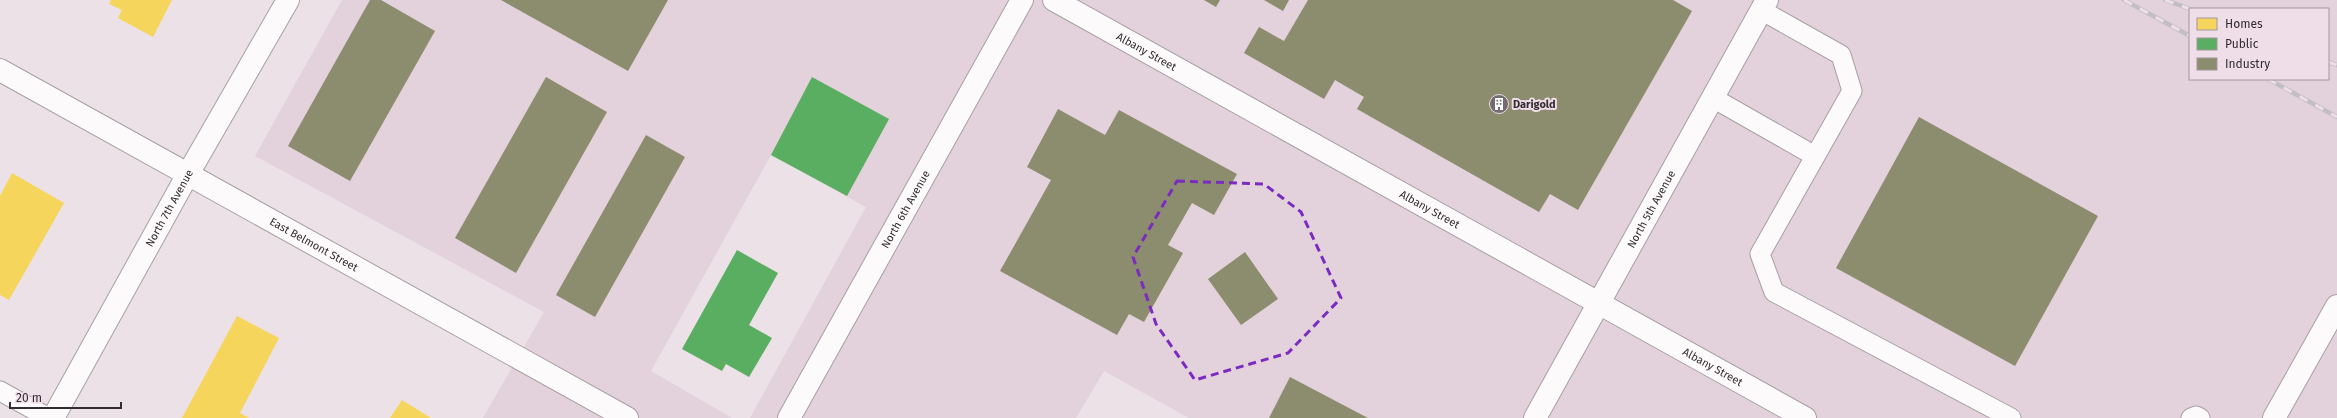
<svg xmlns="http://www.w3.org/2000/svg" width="2337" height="418" font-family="'Fira Sans',sans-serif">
<rect width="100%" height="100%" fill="#ebe1e7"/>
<path fill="#e3d1dc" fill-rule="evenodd" d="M342,0H2337V418H1189L1104,371L1076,418H750L866,207L771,155L651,371L732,418H483L544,312L255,156ZM2190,9H2328V79H2190Z"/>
<g fill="#f6d55c">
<polygon points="111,0 172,0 153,37 118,18 122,10 109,4"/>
<polygon points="12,173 64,203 9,300 0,295 0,196"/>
<polygon points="237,316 279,338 240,413 249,418 182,418"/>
<polygon points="402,400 431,418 390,418"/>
</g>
<g fill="#5aae61">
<polygon points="812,77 889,119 847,196 771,155"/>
<polygon points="737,250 778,273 749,325 772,338 749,377 726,364 722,371 682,349"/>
</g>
<g fill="#8c8c6e">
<polygon points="370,0 381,0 435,31 350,181 288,146"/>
<polygon points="501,0 668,0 628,71"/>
<polygon points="1204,0 1220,0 1216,7"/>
<polygon points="1264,0 1289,0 1283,11"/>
<polygon points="1308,0 1673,0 1692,11 1578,210 1550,194 1539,212 1357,109 1364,97 1335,80 1324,99 1244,53 1259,27 1284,41"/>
<polygon points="546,77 607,112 516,273 455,238"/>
<polygon points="1058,109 1105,135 1119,110 1237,174 1214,215 1192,203 1168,245 1183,253 1144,322 1129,314 1117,335 1000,271 1051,180 1027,167"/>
<polygon points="1919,117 2098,216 2015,366 1836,268"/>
<polygon points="646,135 685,157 595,317 556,295"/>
<polygon points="1245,252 1278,299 1241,325 1208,279"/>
<polygon points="1290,377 1368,418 1269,418"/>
</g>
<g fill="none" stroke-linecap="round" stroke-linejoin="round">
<defs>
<g id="service">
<polyline points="1761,10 1841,55 1852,91 1760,254 1774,292 2011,418"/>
<polyline points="1713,98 1815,156"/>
<polyline points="0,391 49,418"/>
<polyline points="2191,418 2196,416 2200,418"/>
</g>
<g id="minor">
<path id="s1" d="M1054,0L1805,418"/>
<path id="s2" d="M0,70L627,418"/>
<path id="s3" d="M53,418L188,174L288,0"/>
<path id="s4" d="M789,418L1022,0"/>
<path id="s5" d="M1535,418L1767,0"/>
<polyline points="2274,418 2337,306"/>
</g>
</defs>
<use href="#service" stroke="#a7a0a4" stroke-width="21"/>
<use href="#minor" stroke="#a7a0a4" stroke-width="24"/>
<use href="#service" stroke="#fcfafb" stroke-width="19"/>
<use href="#minor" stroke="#fcfafb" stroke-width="22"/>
<defs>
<g id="rail">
<polyline points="2124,0 2190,36"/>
<polyline points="2165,0 2190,9"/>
<polyline points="2328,62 2337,65"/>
<polyline points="2268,79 2337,117"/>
</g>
</defs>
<use href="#rail" stroke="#c2bfc1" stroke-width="4.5"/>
<use href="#rail" stroke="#efdde8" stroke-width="3" stroke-dasharray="9" stroke-linecap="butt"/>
</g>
<path fill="none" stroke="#7b2cbf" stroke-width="3" stroke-dasharray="8 5" stroke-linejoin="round" d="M1177,181L1264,184L1301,212L1341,298L1288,353L1195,380L1156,324L1133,257Z"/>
<defs>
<symbol id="building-disc" viewBox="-11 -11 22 22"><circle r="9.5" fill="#736b70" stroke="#efdde8"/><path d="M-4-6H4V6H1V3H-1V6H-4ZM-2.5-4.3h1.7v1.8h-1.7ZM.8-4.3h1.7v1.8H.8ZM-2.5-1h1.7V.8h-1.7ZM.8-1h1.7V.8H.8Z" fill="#fff"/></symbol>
</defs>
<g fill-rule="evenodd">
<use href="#building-disc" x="1488" y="93" width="22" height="22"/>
</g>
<g text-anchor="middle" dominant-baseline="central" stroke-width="4" stroke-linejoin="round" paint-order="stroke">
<g font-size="11" fill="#332c30" stroke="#efdde8">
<text stroke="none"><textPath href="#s1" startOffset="106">Albany Street</textPath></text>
<text stroke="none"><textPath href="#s3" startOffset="240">North 7th Avenue</textPath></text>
<text stroke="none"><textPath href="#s4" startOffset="239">North 6th Avenue</textPath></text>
<text stroke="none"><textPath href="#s5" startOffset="239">North 5th Avenue</textPath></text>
<text stroke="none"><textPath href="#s1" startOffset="430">Albany Street</textPath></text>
<text stroke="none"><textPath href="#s2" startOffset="359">East Belmont Street</textPath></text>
<text stroke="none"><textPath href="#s1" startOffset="754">Albany Street</textPath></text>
</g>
<g font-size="11" font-weight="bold" fill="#332c30" stroke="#efdde8" text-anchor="start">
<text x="1513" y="104">Darigold</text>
</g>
</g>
<rect x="2189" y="8" width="140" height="72" fill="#efdde8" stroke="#a4969e"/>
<rect x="2197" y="18" width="20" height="12" fill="#f6d55c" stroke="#a4969e"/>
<text x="2225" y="28" font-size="12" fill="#332c30">Homes</text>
<rect x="2197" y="38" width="20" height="12" fill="#5aae61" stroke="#a4969e"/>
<text x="2225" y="48" font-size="12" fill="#332c30">Public</text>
<rect x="2197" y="58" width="20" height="12" fill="#8c8c6e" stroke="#a4969e"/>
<text x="2225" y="68" font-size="12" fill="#332c30">Industry</text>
<path d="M10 402v6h111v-6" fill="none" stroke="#332c30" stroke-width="2"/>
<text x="16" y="402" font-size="12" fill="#332c30" stroke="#efdde8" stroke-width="3" paint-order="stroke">20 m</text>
</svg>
